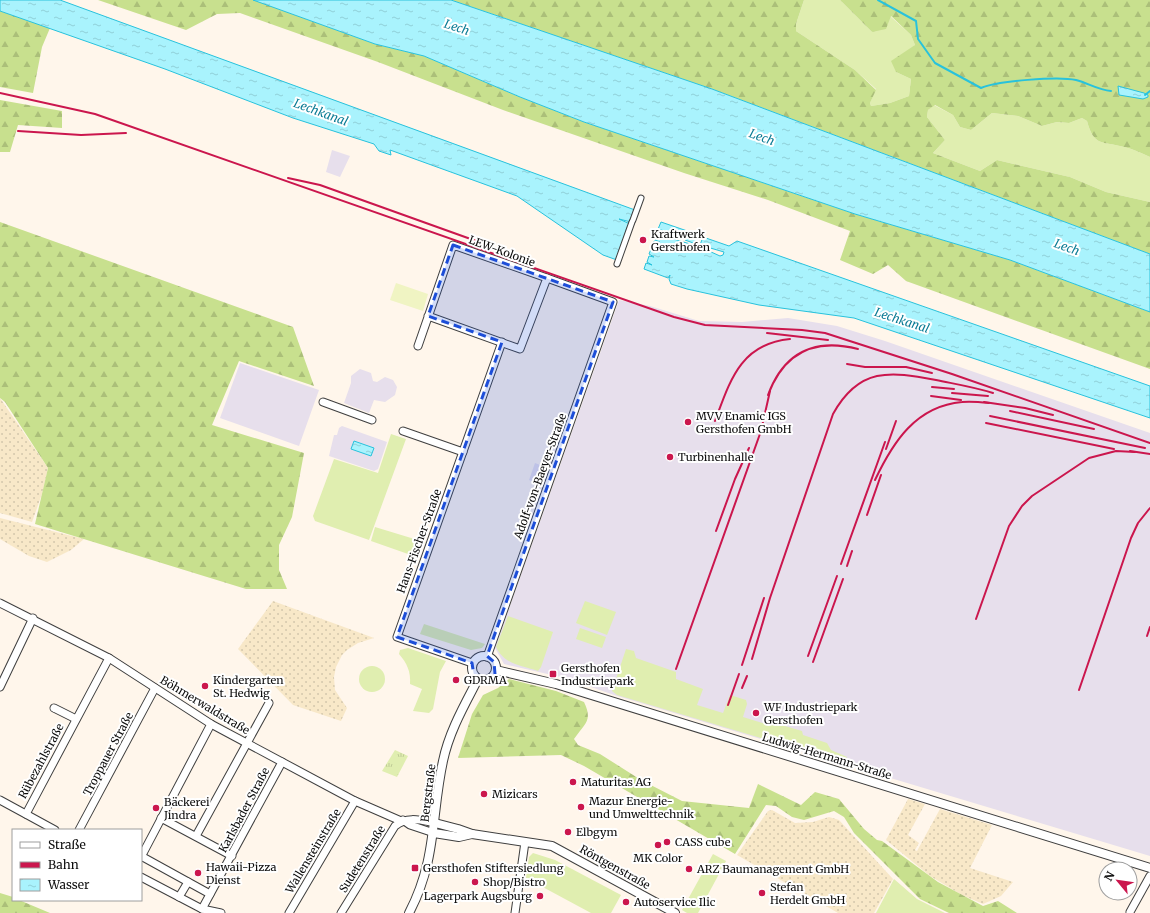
<svg xmlns="http://www.w3.org/2000/svg" width="1150" height="913" font-family="Merriweather,serif">
<defs>
<pattern id="farmland-dots" width="8" height="8" patternUnits="userSpaceOnUse"><rect width="8" height="8" fill="#f8e8c8"/><path d="M2 2h.1M6 6h.1" fill="none" stroke="#d3c6ab" stroke-width="1.8" stroke-linecap="round"/></pattern>
<pattern id="forest-firs" width="22" height="20" patternUnits="userSpaceOnUse"><rect width="22" height="20" fill="#c8e08e"/><path d="M5 1l3.5 6h-7zM16 11l3.5 6h-7z" fill="#abbf79"/></pattern>
<pattern id="park-tufts" width="24" height="20" patternUnits="userSpaceOnUse"><rect width="24" height="20" fill="#e0eeb0"/><path d="M3 7l-1-3M5 7V3M7 7l1-3M15 17l-1-3M17 17v-4M19 17l1-3" fill="none" stroke="#bfcb96"/></pattern>
<pattern id="water-ripples" width="26" height="14" patternUnits="userSpaceOnUse"><rect width="26" height="14" fill="#a9f3fd"/><path d="M2 4q2-2 4 0t4 0M15 11q2-2 4 0t4 0" fill="none" stroke="#90cfd8"/></pattern>
</defs>
<rect width="100%" height="100%" fill="#fff6eb"/>
<g fill="#e7dfec">
<polygon points="332,150 350,156 340,177 326,172"/>
<polygon points="619,300 650,306 699,321 742,322 788,318 837,326 885,341 1150,433 1150,856 614,695 565,678 504,664 495,648"/>
<polygon points="240,363 319,390 299,446 220,418"/>
<polygon points="360,369 371,373 373,381 377,382 385,377 393,380 397,387 395,395 385,402 374,400 369,413 344,403 351,383 351,376"/>
<polygon points="342,426 387,442 378,469 374,471 329,456 334,435 337,435 339,428"/>
<polygon points="535,463 548,468 542,485 529,480"/>
</g>
<g fill="url(#farmland-dots)">
<polygon points="0,398 48,468 42,494 32,522 0,513"/>
<polygon points="0,518 84,539 71,550 47,562 29,556 0,539"/>
<polygon points="273,601 374,638 358,643 347,650 342,655 336,667 334,677 335,690 347,708 341,721 293,705 238,649"/>
<polygon points="908,799 925,804 908,835 919,843 915,850 917,851 940,809 992,825 970,868 1013,882 1001,896 983,904 962,895 930,876 886,840"/>
<polygon points="772,810 795,823 813,822 829,817 839,820 893,879 874,913 838,913 737,855 768,811"/>
</g>
<g fill="#e0eeb0">
<polygon points="804,0 840,0 872,32 890,16 911,35 915,45 896,72 911,79 909,96 890,103 871,106 870,103 876,89 855,70 796,31 796,24"/>
<path d="M934,105L953,115L960,127L971,130L992,113L1018,116L1042,126L1057,122L1069,123L1082,118L1087,121C1094,147 1102,141 1124,147C1133,149 1141,153 1150,157V202L1106,192L1070,177L997,160L980,171L933,153L945,140L927,117L928,110Z"/>
<polygon points="391,434 406,439 369,540 315,521 313,516 334,459 378,473"/>
<polygon points="375,527 421,541 426,542 408,554 371,541"/>
<polygon points="585,601 616,612 607,635 576,623"/>
<path d="M508,616L553,632L541,667L538,671C520,665 505,665 496,647Z"/>
<polygon points="424,624 485,644 482,648 471,650 420,634"/>
<polygon points="580,628 606,637 602,648 576,639"/>
<path d="M408,648L446,661L440,672L433,709L429,713L413,711L422,689L410,684C411,672 407,663 399,654L400,650Z"/>
<polygon points="626,649 634,651 636,658 676,672 676,679 703,689 697,705 723,713 730,695 746,700 747,704 743,717 766,724 768,721 802,731 803,735 827,743 831,750 847,757 844,763 617,695 612,691"/>
<circle cx="372" cy="679" r="13"/>
<polygon points="533,853 555,860 621,895 611,913 591,913 526,878 529,857"/>
<polygon points="713,854 726,861 698,913 687,913 682,910"/>
<polygon points="894,879 917,899 945,913 876,913"/>
</g>
<g fill="url(#forest-firs)">
<polygon points="98,0 253,0 375,44 424,56 520,97 584,122 855,214 1010,260 1150,312 1150,369 906,281 888,265 873,274 840,260 850,231 768,200 684,173 503,110 378,62 240,13 217,14 186,30"/>
<path d="M451,0H804L796,24V31L855,70L876,90L870,103L871,106L890,103L909,96L911,79L896,72L891,61L915,45L911,35L891,16L886,29L872,32L840,0H1150V157C1141,153 1133,149 1124,147C1102,141 1094,147 1087,121L1082,118L1069,123L1057,122L1042,126L1018,116L992,113L971,130L960,127L953,115L935,105L928,110L927,117L945,140L933,153L980,171L997,160L1070,177L1106,192L1150,202V254L712,89Z"/>
<polygon points="0,11 50,28 42,47 33,93 0,87"/>
<polygon points="0,100 62,111 62,128 18,125 10,152 0,152"/>
<polygon points="0,222 293,327 314,386 239,361 212,425 304,453 292,517 279,545 279,570 287,589 246,589 35,524 48,468 5,402 0,398"/>
<path d="M509,679L556,691L584,702C593,721 585,723 574,739L578,745L600,754L641,780L682,801L749,808L758,784L801,805L815,792L839,799L864,829L877,840L882,841L938,882L983,906L998,901L1017,913H949L920,899L854,833L844,817L834,811L804,820L792,817L776,806L766,805L735,854L584,766L561,755L458,758L472,714L483,695L498,688Z"/>
<polygon points="0,893 13,897 13,900 19,900 50,913 0,913"/>
</g>
<polygon fill="url(#park-tufts)" points="395,750 408,756 397,777 382,771"/>
<polygon fill="#f0f4c3" points="396,283 428,294 423,311 390,300"/>
<g fill="url(#water-ripples)" stroke="#28c2dc">
<polygon points="0,0 60,0 635,210 631,222 619,219 630,224 626,230 627,232 621,245 622,246 618,252 620,254 617,260 603,255 517,196 390,150 391,155 379,151 374,144 293,118 165,69 0,11"/>
<polygon points="253,0 451,0 712,89 1150,254 1150,312 1010,260 855,214 584,122 520,97 424,56 375,44"/>
<polygon points="1118,86 1144,93 1148,95 1148,97 1143,99 1119,95"/>
<polygon points="661,222 699,235 696,244 685,240 686,238 658,229"/>
<polygon points="657,234 700,247 720,256 723,255 724,252 700,245 703,237 729,246 737,241 1150,386 1150,418 854,318 759,305 687,289 671,284 669,279 670,275 668,278 644,269 646,263 652,265 647,262 649,256 654,257 649,254 651,249 657,250 652,247 654,241 660,242 655,240"/>
<polygon points="354,441 374,448 371,456 351,449"/>
</g>
<g fill="none" stroke-linecap="round" stroke-linejoin="round">
<g stroke="#28c2dc" stroke-width="2">
<path d="M878,0L916,21L918,39L935,63L981,88C997,81 1058,76 1076,80C1088,83 1098,90 1111,91"/>
<polyline points="1145,95 1150,91"/>
</g>
<defs>
<g id="pedestrian">
<polyline points="633,220 641,198"/>
<polyline points="617,264 632,222"/>
</g>
<g id="minor">
<polyline points="418,346 453,245 547,278 520,349 428,316"/>
<polyline points="323,402 372,420"/>
<polyline points="403,431 463,452"/>
<polyline points="0,603 109,658 211,724 355,801 401,821"/>
<polyline points="487,657 613,302 547,278"/>
<polyline points="472,663 397,637 502,342"/>
<polyline points="0,687 33,618"/>
<polyline points="54,708 76,719"/>
<polyline points="0,800 55,830"/>
<polyline points="26,814 109,658"/>
<polyline points="161,818 232,856"/>
<polyline points="403,820 410,825 434,833"/>
<polyline points="79,830 155,688"/>
<polyline points="196,836 269,703"/>
<polyline points="141,856 210,894"/>
<polyline points="141,857 211,724"/>
<polyline points="141,877 202,909 221,913"/>
<polyline points="179,897 188,882"/>
<polyline points="202,909 282,762"/>
<polyline points="1130,912 1150,876"/>
<polyline points="289,913 355,801"/>
<path d="M341,913L395,826C407,816 420,820 435,823"/>
<polyline points="515,913 525,842"/>
</g>
<g id="tertiary">
<circle cx="484" cy="668" r="12"/>
<polyline points="496,670 556,684 1150,868"/>
<polyline points="435,823 458,829 472,834 552,846 675,913"/>
<polyline points="434,833 459,837 472,834"/>
<path d="M409,913C437,860 431,816 443,761C449,732 464,706 478,679"/>
</g>
</defs>
<use href="#pedestrian" stroke="#3f3f3f" stroke-width="7"/>
<use href="#minor" stroke="#3f3f3f" stroke-width="9"/>
<use href="#tertiary" stroke="#3f3f3f" stroke-width="10"/>
<use href="#pedestrian" stroke="#fff" stroke-width="5"/>
<use href="#minor" stroke="#fff" stroke-width="7"/>
<use href="#tertiary" stroke="#fff" stroke-width="8"/>
<g stroke="#cb164d" stroke-width="2">
<polyline points="0,93 95,114 674,317 705,325 802,330 825,333 952,374 1150,443"/>
<polyline points="18,131 81,135 126,133"/>
<polyline points="288,178 320,185 479,242"/>
<polyline points="767,333 828,340"/>
<polyline points="847,364 865,367 906,367 932,373"/>
<polyline points="932,387 954,389"/>
<polyline points="952,393 988,396"/>
<path d="M768,395C784,352 815,338 858,349"/>
<polyline points="931,396 961,400"/>
<polyline points="984,402 1025,408 1053,415"/>
<polyline points="1010,411 1094,429"/>
<polyline points="990,416 1145,448"/>
<path d="M715,421C730,381 740,344 790,339"/>
<polyline points="986,423 1114,449"/>
<polyline points="886,449 896,421"/>
<polyline points="1130,451 1150,454"/>
<path d="M875,480C893,442 916,406 962,402C971,401 980,402 989,403"/>
<polyline points="867,515 881,475"/>
<polyline points="716,531 735,479 749,448"/>
<polyline points="841,564 885,442"/>
<polyline points="847,566 852,551"/>
<polyline points="976,619 1009,526 1022,506 1032,496 1089,458 1116,451 1135,452"/>
<polyline points="1147,636 1150,627"/>
<polyline points="808,656 837,576"/>
<path d="M752,659L770,598L833,414C859,367 890,371 936,380C955,384 974,387 993,393"/>
<polyline points="813,662 843,579"/>
<polyline points="742,665 764,598"/>
<polyline points="676,669 761,431 770,391"/>
<polyline points="742,688 747,676"/>
<polyline points="1079,690 1131,538 1138,523 1150,508"/>
<polyline points="728,705 739,674"/>
</g>
</g>
<path fill="#1d4ed8" fill-opacity="0.2" stroke="#1d4ed8" stroke-width="3" stroke-dasharray="8 5" stroke-linejoin="round" d="M453,245L613,302L487,656L494,662L495,674L485,681L474,676L472,663L397,637L502,342L428,316Z"/>
<g fill="#cb164d" stroke="#fff" stroke-width="1.5">
<circle cx="643" cy="240" r="4"/>
<circle cx="688" cy="422" r="4"/>
<circle cx="670" cy="457" r="4"/>
<rect x="549" y="670" width="8" height="8" rx="2"/>
<circle cx="456" cy="680" r="4"/>
<circle cx="205" cy="686" r="4"/>
<circle cx="756" cy="713" r="4"/>
<circle cx="573" cy="782" r="4"/>
<circle cx="484" cy="794" r="4"/>
<circle cx="581" cy="807" r="4"/>
<circle cx="156" cy="808" r="4"/>
<circle cx="568" cy="832" r="4"/>
<circle cx="667" cy="842" r="4"/>
<circle cx="658" cy="845" r="4"/>
<rect x="411" y="864" width="8" height="8" rx="2"/>
<circle cx="689" cy="869" r="4"/>
<circle cx="198" cy="873" r="4"/>
<circle cx="475" cy="882" r="4"/>
<circle cx="762" cy="893" r="4"/>
<circle cx="540" cy="896" r="4"/>
<circle cx="626" cy="902" r="4"/>
</g>
<g text-anchor="middle" dominant-baseline="central" stroke-width="4" stroke-linejoin="round" paint-order="stroke">
<g font-size="11" fill="#0c0c0c" stroke="#fff" text-anchor="start">
<text x="651" y="234">Kraftwerk<tspan x="651" dy="13">Gersthofen</tspan></text>
<text x="696" y="416">MVV Enamic IGS<tspan x="696" dy="13">Gersthofen GmbH</tspan></text>
<text x="678" y="457">Turbinenhalle</text>
<text x="561" y="668">Gersthofen<tspan x="561" dy="13">Industriepark</tspan></text>
<text x="213" y="680">Kindergarten<tspan x="213" dy="13">St. Hedwig</tspan></text>
<text x="464" y="680">GDRMA</text>
<text x="764" y="707">WF Industriepark<tspan x="764" dy="13">Gersthofen</tspan></text>
<text x="581" y="782">Maturitas AG</text>
<text x="492" y="794">Mizicars</text>
<text x="589" y="801">Mazur Energie-<tspan x="589" dy="13">und Umwelttechnik</tspan></text>
<text x="164" y="802">Bäckerei<tspan x="164" dy="13">Jindra</tspan></text>
<text x="576" y="832">Elbgym</text>
<text x="675" y="842">CASS cube</text>
<text x="658" y="858" text-anchor="middle">MK Color</text>
<text x="206" y="867">Hawaii-Pizza<tspan x="206" dy="13">Dienst</tspan></text>
<text x="423" y="868">Gersthofen Stiftersiedlung</text>
<text x="697" y="869">ARZ Baumanagement GmbH</text>
<text x="483" y="882">Shop/Bistro</text>
<text x="770" y="887">Stefan<tspan x="770" dy="13">Herdelt GmbH</tspan></text>
<text x="532" y="896" text-anchor="end">Lagerpark Augsburg</text>
<text x="634" y="902">Autoservice Ilic</text>
</g>
<g font-size="11" fill="#0c0c0c" stroke="#fff">
<text transform="translate(502 251) rotate(20)">LEW-Kolonie</text>
<text transform="translate(540 476) rotate(-70)">Adolf-von-Baeyer-Straße</text>
<text transform="translate(419 541) rotate(-70)">Hans-Fischer-Straße</text>
<text transform="translate(205 705) rotate(31)">Böhmerwaldstraße</text>
<text transform="translate(108 754) rotate(-62)">Troppauer Straße</text>
<text transform="translate(827 756) rotate(17)">Ludwig-Hermann-Straße</text>
<text transform="translate(41 761) rotate(-62)">Rübezahlstraße</text>
<text transform="translate(428 793) rotate(-83)">Bergstraße</text>
<text transform="translate(244 810) rotate(-62)">Karlsbader Straße</text>
<text transform="translate(313 851) rotate(-59)">Wallensteinstraße</text>
<text transform="translate(362 859) rotate(-58)">Sudetenstraße</text>
<text transform="translate(615 867) rotate(29)">Röntgenstraße</text>
</g>
<g font-size="12" font-style="italic" fill="#097b94" stroke="#fff">
<text transform="translate(457 27) rotate(18)">Lech</text>
<text transform="translate(321 112) rotate(20)">Lechkanal</text>
<text transform="translate(762 137) rotate(20)">Lech</text>
<text transform="translate(1067 247) rotate(20)">Lech</text>
<text transform="translate(902 320) rotate(18)">Lechkanal</text>
</g>
</g>
<rect x="12" y="829" width="130" height="72" fill="#ffffff" stroke="#9e9e9e"/>
<rect x="20" y="842" width="20" height="6" fill="#ffffff" stroke="#9e9e9e"/>
<text x="48" y="849" font-size="12" fill="#0c0c0c">Straße</text>
<rect x="20" y="862" width="20" height="6" fill="#cb164d" stroke="#9e9e9e"/>
<text x="48" y="869" font-size="12" fill="#0c0c0c">Bahn</text>
<rect x="20" y="879" width="20" height="12" fill="url(#water-ripples)" stroke="#9e9e9e"/>
<text x="48" y="889" font-size="12" fill="#0c0c0c">Wasser</text>
<g transform="translate(1118 881) rotate(299)"><circle r="19" fill="#ffffff" stroke="#9e9e9e"/>
<path d="M0-3L7 15L0 10L-7 15Z" fill="#cb164d"/>
<text y="-6" font-size="11" font-weight="bold" text-anchor="middle" fill="#0c0c0c">N</text>
</g>
</svg>
